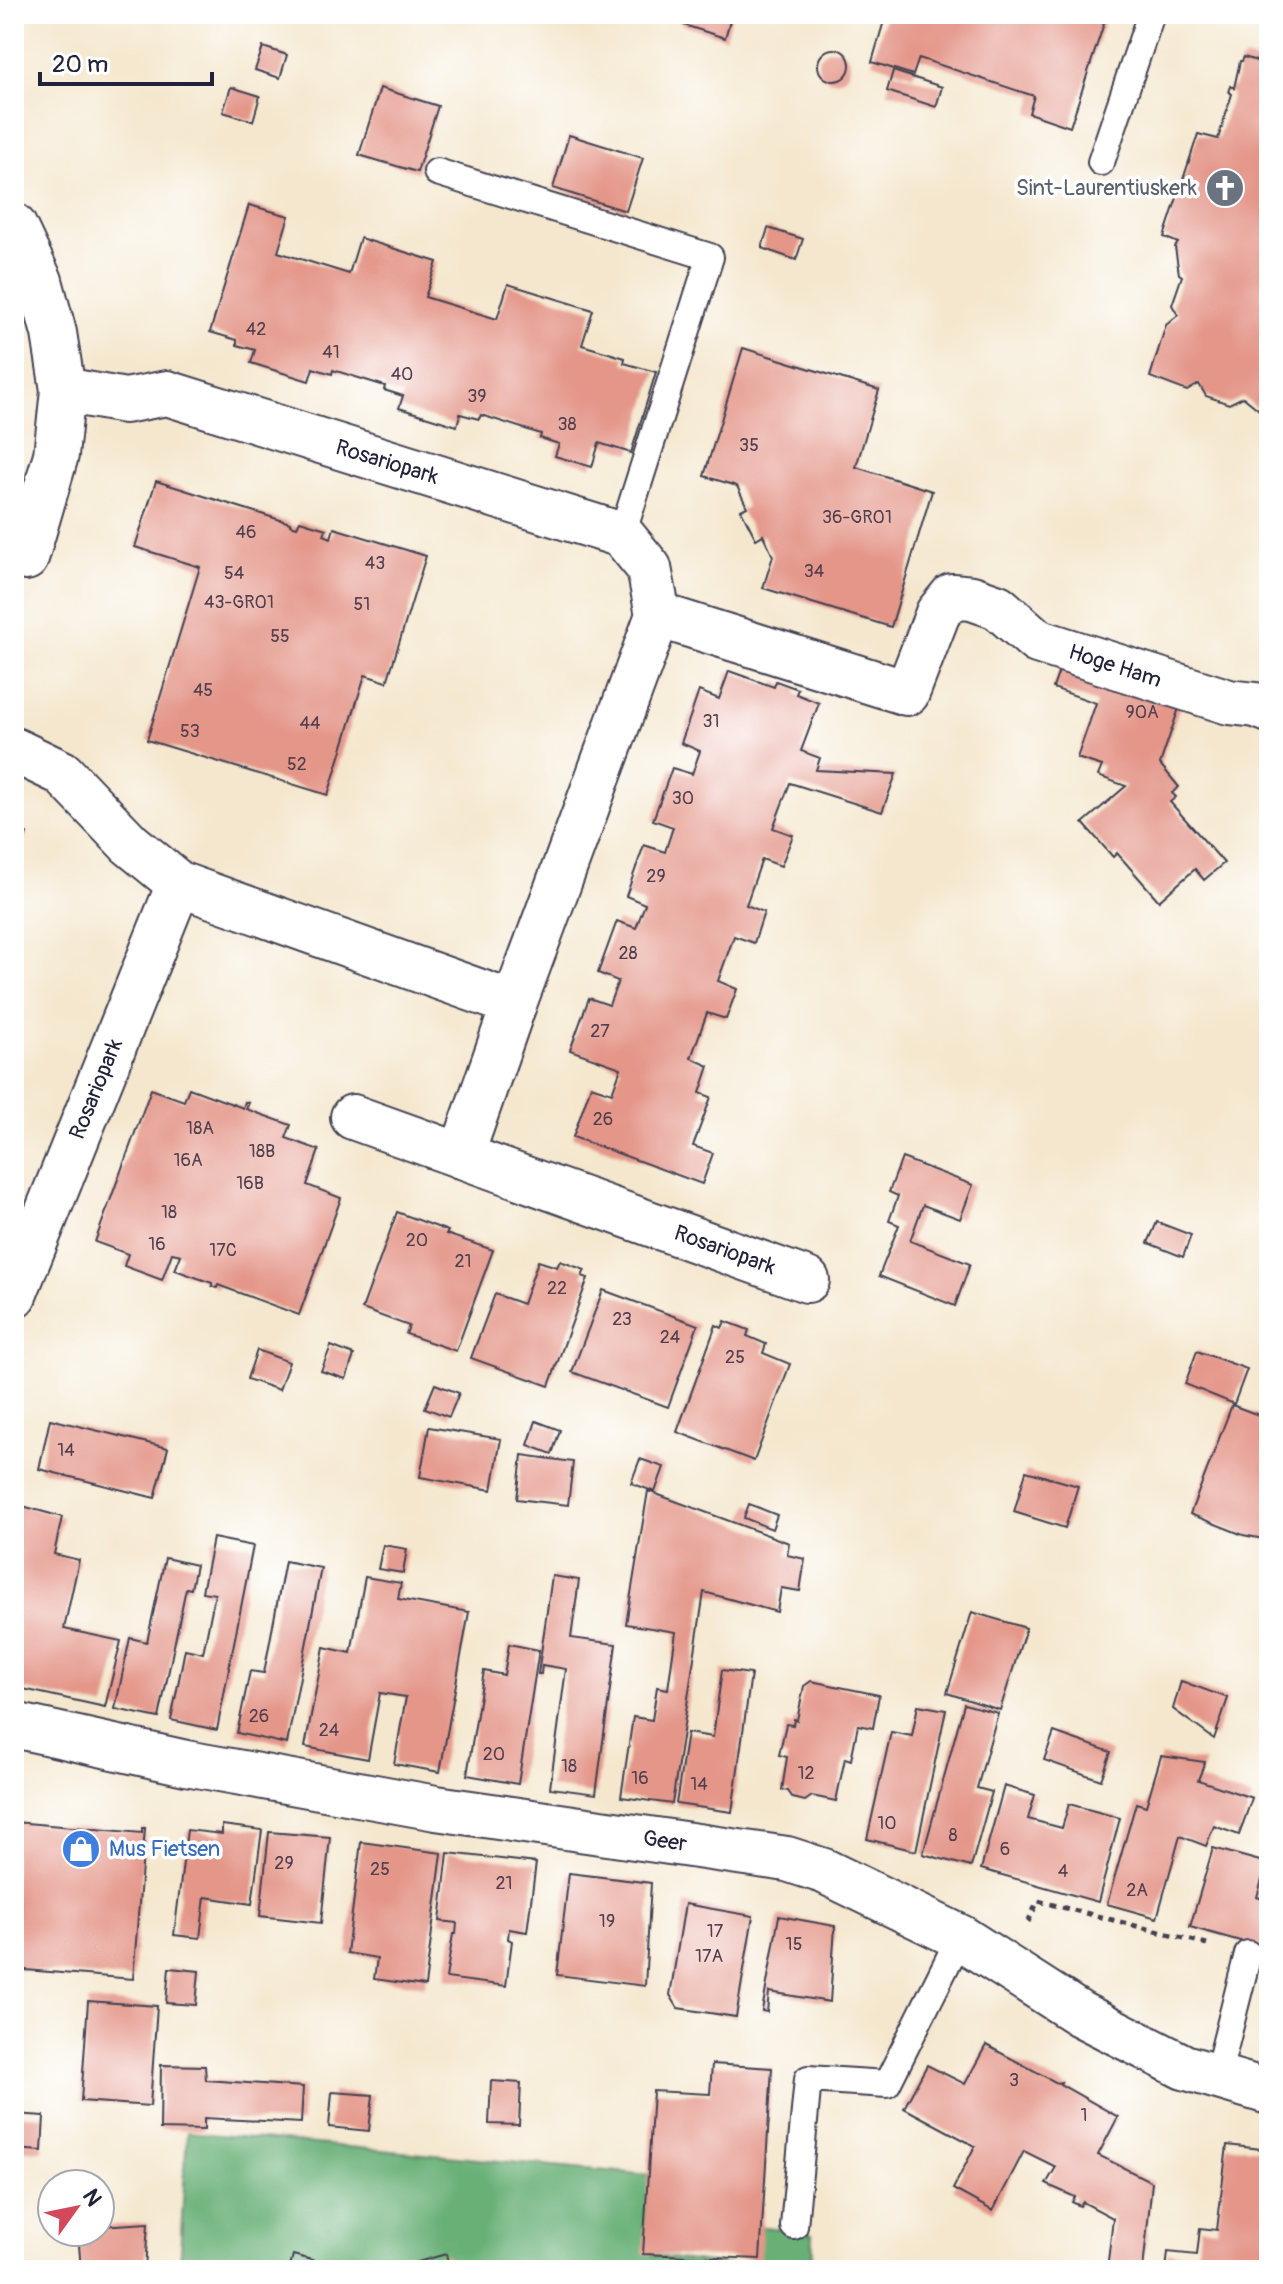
<svg xmlns="http://www.w3.org/2000/svg" width="1283" height="2284" font-family="Pangolin,sans-serif">
<rect width="100%" height="100%" fill="#fff"/>
<filter id="ink" filterUnits="userSpaceOnUse"><feTurbulence type="fractalNoise" baseFrequency=".0125" numOctaves="2"/><feDisplacementMap in="SourceGraphic" scale="16" xChannelSelector="R" yChannelSelector="G"/><feConvolveMatrix kernelMatrix="1 2 1 2 8 2 1 2 1" color-interpolation-filters="sRGB"/></filter>
<filter id="wash" filterUnits="userSpaceOnUse"><feTurbulence type="fractalNoise" baseFrequency=".006" numOctaves="4" result="noise"/><feDisplacementMap in="SourceGraphic" scale="32" xChannelSelector="R" yChannelSelector="G"/><feGaussianBlur stdDeviation="1.8" result="paint"/><feColorMatrix in="noise" values="0 0 0 0 0 0 0 0 0 0 0 0 0 0 0 0 0 1.4 0 .05"/><feComposite in="paint" operator="in"/></filter>
<g filter="url(#wash)">
<rect width="100%" height="100%" fill="#f4e7ce"/>
<polygon fill="#69b077" stroke="#466959" stroke-width="2" points="187,2132 661,2176 653,2256 750,2268 755,2226 802,2231 813,2235 812,2270 179,2270"/>
<g id="blocks">
<g fill="#e49689">
<polygon points="684,14 732,14 725,38 681,24"/>
<polygon points="886,14 1107,14 1070,127 1029,113 1034,96 919,58 913,75 872,62"/>
<polygon points="263,47 287,55 280,78 255,70"/>
<circle cx="834" cy="65" r="16"/>
<polygon points="1244,57 1269,65 1269,418 1243,397 1229,404 1206,396 1199,384 1187,391 1150,377 1166,325 1178,315 1172,305 1182,276 1179,274 1175,247 1178,243 1164,237 1198,134 1218,139 1232,94 1229,92 1231,86 1234,88 1240,61 1242,61"/>
<polygon points="893,71 942,87 936,107 887,91"/>
<polygon points="231,87 260,96 253,121 223,112"/>
<polygon points="380,88 438,106 417,172 359,155"/>
<polygon points="569,135 643,158 626,211 553,188"/>
<polygon points="249,205 289,216 278,252 349,274 360,238 437,262 425,297 497,319 508,284 593,310 582,345 625,358 624,363 656,372 631,453 599,443 592,467 555,456 559,444 540,438 541,434 481,415 479,419 460,414 457,426 399,408 403,396 384,390 385,386 333,370 332,374 313,368 309,381 251,363 255,350 237,345 237,340 210,332"/>
<polygon points="768,228 803,239 796,260 762,248"/>
<polygon points="743,348 879,390 856,467 932,491 891,627 763,588 773,556 763,535 756,539 741,510 747,507 737,486 704,476"/>
<polygon points="156,481 290,523 290,525 297,527 300,521 326,529 324,535 331,538 334,528 426,556 387,682 365,675 328,795 147,740 200,567 135,547"/>
<polygon points="1062,662 1181,702 1160,764 1179,787 1172,793 1176,797 1170,802 1224,863 1204,880 1195,869 1159,901 1117,853 1113,857 1083,823 1126,786 1098,776 1102,766 1077,758 1096,703 1053,688"/>
<polygon points="729,671 774,687 776,681 798,689 796,694 819,703 801,751 820,758 816,770 896,774 882,812 790,783 773,828 793,835 781,866 762,859 746,905 764,912 754,943 734,936 718,981 737,989 726,1019 707,1013 691,1058 709,1066 700,1093 711,1097 693,1146 713,1153 702,1184 573,1137 591,1086 612,1093 621,1068 570,1050 589,998 609,1005 618,981 598,973 617,921 636,928 645,904 626,896 644,845 665,852 673,827 653,820 672,768 692,774 700,751 681,743 699,691 719,699"/>
<polygon points="14,828 27,834 14,861"/>
<polygon points="189,1088 243,1108 245,1102 249,1103 246,1109 291,1125 286,1138 319,1150 307,1185 341,1198 299,1315 218,1285 217,1288 212,1286 212,1283 175,1270 181,1255 172,1253 162,1280 124,1266 128,1254 95,1242 151,1089 184,1101"/>
<polygon points="902,1158 973,1185 960,1219 923,1205 910,1241 970,1264 955,1306 879,1276 899,1225 889,1221 898,1196 889,1192"/>
<polygon points="397,1212 448,1231 446,1234 493,1250 456,1351 406,1334 409,1326 362,1309"/>
<polygon points="1157,1222 1191,1235 1183,1257 1148,1243"/>
<polygon points="538,1261 557,1267 560,1261 585,1270 582,1276 588,1278 549,1386 471,1358 495,1294 523,1304"/>
<polygon points="603,1290 698,1325 668,1407 572,1372"/>
<polygon points="725,1321 749,1330 747,1336 766,1344 763,1353 790,1364 754,1461 677,1432 716,1325 722,1328"/>
<polygon points="331,1346 354,1355 346,1379 321,1371"/>
<polygon points="257,1350 289,1362 279,1390 247,1379"/>
<polygon points="1197,1351 1247,1369 1234,1404 1185,1384"/>
<polygon points="435,1384 459,1393 449,1417 425,1408"/>
<polygon points="1232,1405 1269,1419 1269,1540 1243,1535 1190,1514"/>
<polygon points="50,1419 168,1448 155,1498 39,1469"/>
<polygon points="536,1421 560,1430 552,1454 528,1445"/>
<polygon points="429,1427 501,1439 492,1490 420,1477"/>
<polygon points="522,1455 573,1462 568,1505 517,1499"/>
<polygon points="640,1459 664,1467 655,1492 631,1483"/>
<polygon points="1026,1471 1078,1486 1065,1528 1014,1512"/>
<polygon points="648,1491 789,1543 787,1555 805,1559 800,1591 781,1588 777,1612 704,1592 672,1804 621,1797 633,1717 652,1720 657,1687 668,1689 676,1632 626,1624"/>
<polygon points="749,1504 777,1515 772,1529 744,1518"/>
<polygon points="19,1505 62,1517 54,1554 79,1560 64,1629 121,1641 105,1707 14,1687 14,1521"/>
<polygon points="213,1538 253,1546 217,1730 171,1720 185,1649 203,1653 215,1594 202,1592"/>
<polygon points="383,1545 407,1549 403,1573 378,1569"/>
<polygon points="165,1558 196,1565 191,1589 186,1588 159,1718 115,1709 130,1638 147,1642"/>
<polygon points="285,1561 321,1568 287,1744 237,1733 250,1671 264,1673"/>
<polygon points="552,1576 579,1580 571,1638 616,1644 596,1794 550,1788 566,1669 542,1665 541,1674 538,1674"/>
<polygon points="365,1577 401,1583 398,1599 469,1612 440,1772 394,1764 406,1697 380,1693 368,1759 305,1747 324,1647 351,1653"/>
<polygon points="972,1612 1026,1628 1000,1710 947,1693"/>
<polygon points="509,1644 539,1650 518,1784 467,1775 484,1671 504,1675"/>
<polygon points="722,1670 751,1674 732,1812 676,1804 687,1733 713,1737"/>
<polygon points="811,1681 879,1695 873,1728 858,1725 851,1760 845,1758 836,1801 812,1796 805,1801 793,1798 788,1791 782,1790 787,1757 779,1755 786,1724 793,1725 794,1719 797,1720 804,1686"/>
<polygon points="1181,1681 1228,1698 1214,1739 1173,1709"/>
<polygon points="964,1704 998,1713 977,1788 992,1792 971,1867 923,1854"/>
<polygon points="918,1705 946,1710 916,1851 867,1839 891,1732 912,1736"/>
<polygon points="1054,1732 1111,1752 1101,1780 1044,1760"/>
<polygon points="1161,1756 1205,1762 1198,1780 1252,1798 1239,1835 1214,1826 1206,1846 1180,1836 1157,1918 1107,1904 1136,1803 1146,1806"/>
<polygon points="1004,1786 1035,1795 1028,1819 1062,1828 1069,1804 1120,1818 1098,1902 981,1869"/>
<polygon points="14,1822 142,1833 142,1828 145,1828 133,1979 14,1969"/>
<polygon points="222,1825 262,1830 252,1904 205,1897 200,1938 174,1935 187,1830 222,1834"/>
<polygon points="269,1832 330,1837 321,1923 260,1916"/>
<polygon points="361,1842 442,1853 425,1986 374,1979 377,1958 347,1953"/>
<polygon points="1213,1848 1267,1863 1257,1897 1269,1901 1269,1949 1190,1927"/>
<polygon points="448,1853 536,1863 527,1932 509,1929 508,1939 512,1941 506,1986 446,1978 453,1934 456,1934 457,1923 440,1921"/>
<polygon points="569,1873 651,1883 645,1986 557,1975"/>
<polygon points="685,1904 753,1916 736,2017 678,2008 670,1995"/>
<polygon points="779,1916 835,1926 830,2002 769,1992 767,2012 762,2011"/>
<polygon points="169,1968 199,1971 196,2005 166,2003"/>
<polygon points="88,2001 157,2006 150,2106 81,2101"/>
<polygon points="986,2045 1057,2083 1061,2082 1060,2084 1118,2117 1098,2155 1152,2182 1143,2270 1107,2270 1113,2218 1083,2202 1080,2206 1072,2202 1075,2197 1046,2184 1056,2167 1024,2151 993,2211 953,2189 975,2146 904,2108 927,2065 965,2084"/>
<polygon points="712,2064 772,2068 760,2259 643,2254 653,2091 710,2094"/>
<polygon points="161,2065 205,2066 206,2080 303,2087 301,2123 204,2118 204,2130 160,2129"/>
<polygon points="491,2081 521,2083 519,2125 489,2124"/>
<polygon points="332,2092 373,2095 369,2131 329,2127"/>
<polygon points="14,2114 44,2116 42,2151 14,2149"/>
<polygon points="1227,2145 1269,2150 1269,2265 1236,2270 1166,2270 1168,2252 1197,2255 1200,2228 1217,2230"/>
<polygon points="148,2223 145,2270 81,2270 78,2232 100,2232 100,2226"/>
<polygon points="446,2254 450,2270 371,2270 371,2268 407,2265"/>
<polygon points="293,2255 331,2265 367,2268 367,2270 289,2270"/>
</g>
</g>
</g>
<g filter="url(#ink)">
<use href="#blocks" fill-opacity="0" stroke="#424051" stroke-width="2"/>
<g fill="none" stroke-linecap="round" stroke-linejoin="round">
<defs>
<g id="lane">
<polyline points="1101,162 1151,14"/>
<polyline points="437,172 710,257 622,535"/>
<polyline points="1217,2077 1248,1954"/>
<polyline points="794,2226 808,2079 887,2084 960,1937"/>
</g>
<g id="street">
<polyline points="14,226 40,281 54,333 63,390 56,455 26,558"/>
<polyline points="658,615 907,693 938,613 952,596 972,598 998,607 1037,641 1229,702 1256,705 1269,710"/>
<polyline points="14,750 62,773 130,844 179,884 514,1004 658,615 649,568 622,535 167,393 125,401 63,390"/>
<polyline points="353,1117 807,1280"/>
<polyline points="461,1156 514,1004"/>
<polyline points="14,1295 179,884"/>
<polyline points="14,1725 186,1763 436,1808 787,1859 824,1871 960,1937 1080,2014 1184,2067 1269,2092"/>
</g>
</defs>
<use href="#lane" stroke="#424051" stroke-width="30"/>
<use href="#street" stroke="#424051" stroke-width="48"/>
<polyline stroke="#424051" stroke-width="5" stroke-dasharray="6 6" stroke-linecap="butt" points="1028,1922 1038,1901 1207,1944"/>
<use href="#lane" stroke="#fff" stroke-width="26"/>
<use href="#street" stroke="#fff" stroke-width="44"/>
</g>
</g>
<defs>
<symbol id="church-disc" viewBox="-11 -11 22 22"><circle r="9.5" fill="#6b7280" stroke="#fff"/><path d="M-1.2-6h2.4v3.5h3.3v2.4h-3.3V6h-2.4V-.1h-3.3v-2.4h3.3Z" fill="#fff"/></symbol>
<symbol id="shop-disc" viewBox="-11 -11 22 22"><circle r="9.5" fill="#3f7fe0" stroke="#fff"/><path d="M-5-2.5h2.3a2.7 3.5 0 0 1 5.4 0H5L5.5 6h-11ZM-1.5-2.5h3a1.5 2.3 0 0 0-3 0Z" fill="#fff"/></symbol>
</defs>
<g fill-rule="evenodd">
<use href="#church-disc" x="1203" y="166" width="44" height="44"/>
<use href="#shop-disc" x="59" y="1827" width="44" height="44"/>
</g>
<g text-anchor="middle" dominant-baseline="central" stroke-width="7" stroke-linejoin="round" paint-order="stroke">
<g font-size="18" fill="#523f4e">
<text x="256" y="329">42</text>
<text x="331" y="352">41</text>
<text x="402" y="374">40</text>
<text x="477" y="396">39</text>
<text x="567" y="424">38</text>
<text x="749" y="445">35</text>
<text x="857" y="517">36-GR01</text>
<text x="246" y="532">46</text>
<text x="375" y="563">43</text>
<text x="814" y="571">34</text>
<text x="234" y="573">54</text>
<text x="239" y="602">43-GR01</text>
<text x="362" y="604">51</text>
<text x="280" y="636">55</text>
<text x="203" y="690">45</text>
<text x="1142" y="712">90A</text>
<text x="711" y="721">31</text>
<text x="310" y="723">44</text>
<text x="190" y="731">53</text>
<text x="297" y="764">52</text>
<text x="683" y="798">30</text>
<text x="656" y="876">29</text>
<text x="628" y="953">28</text>
<text x="600" y="1031">27</text>
<text x="603" y="1119">26</text>
<text x="200" y="1128">18A</text>
<text x="262" y="1151">18B</text>
<text x="188" y="1160">16A</text>
<text x="250" y="1183">16B</text>
<text x="169" y="1212">18</text>
<text x="417" y="1240">20</text>
<text x="157" y="1244">16</text>
<text x="223" y="1250">17C</text>
<text x="463" y="1261">21</text>
<text x="557" y="1288">22</text>
<text x="622" y="1319">23</text>
<text x="670" y="1337">24</text>
<text x="735" y="1357">25</text>
<text x="66" y="1450">14</text>
<text x="259" y="1716">26</text>
<text x="329" y="1730">24</text>
<text x="494" y="1754">20</text>
<text x="569" y="1766">18</text>
<text x="806" y="1773">12</text>
<text x="640" y="1778">16</text>
<text x="699" y="1784">14</text>
<text x="887" y="1823">10</text>
<text x="953" y="1835">8</text>
<text x="1005" y="1849">6</text>
<text x="284" y="1863">29</text>
<text x="380" y="1869">25</text>
<text x="1063" y="1871">4</text>
<text x="504" y="1883">21</text>
<text x="1137" y="1890">2A</text>
<text x="607" y="1921">19</text>
<text x="715" y="1931">17</text>
<text x="794" y="1944">15</text>
<text x="709" y="1956">17A</text>
<text x="1014" y="2080">3</text>
<text x="1084" y="2115">1</text>
</g>
<g font-size="22" fill="#5b616d" stroke="#fff" text-anchor="end">
<text x="1197" y="188">Sint-Laurentiuskerk</text>
</g>
<g font-size="22" fill="#22223b" stroke="#fff">
<text transform="translate(387 462) rotate(17)">Rosariopark</text>
<text transform="translate(1115 666) rotate(18)">Hoge Ham</text>
<text transform="translate(96 1089) rotate(-68)">Rosariopark</text>
<text transform="translate(725 1250) rotate(20)">Rosariopark</text>
<text transform="translate(665 1841) rotate(8)">Geer</text>
</g>
<g font-size="22" fill="#366cbe" stroke="#fff" text-anchor="start">
<text x="109" y="1849">Mus Fietsen</text>
</g>
</g>
<rect width="1283" height="2284" fill="none" stroke="#fff" stroke-width="48"/>
<g transform="translate(76 2208) rotate(57)"><circle r="38" fill="#ffffff" stroke="#a7a7b1" stroke-width="2"/>
<path d="M0-6L14 30L0 20L-14 30Z" fill="#d1495b"/>
<text y="-12" font-size="22" font-weight="bold" text-anchor="middle" fill="#22223b">N</text>
</g>
<path d="M40 72v12h172v-12" fill="none" stroke="#22223b" stroke-width="4"/>
<text x="52" y="72" font-size="24" fill="#22223b" stroke="#ffffff" stroke-width="6" paint-order="stroke">20 m</text>
</svg>
